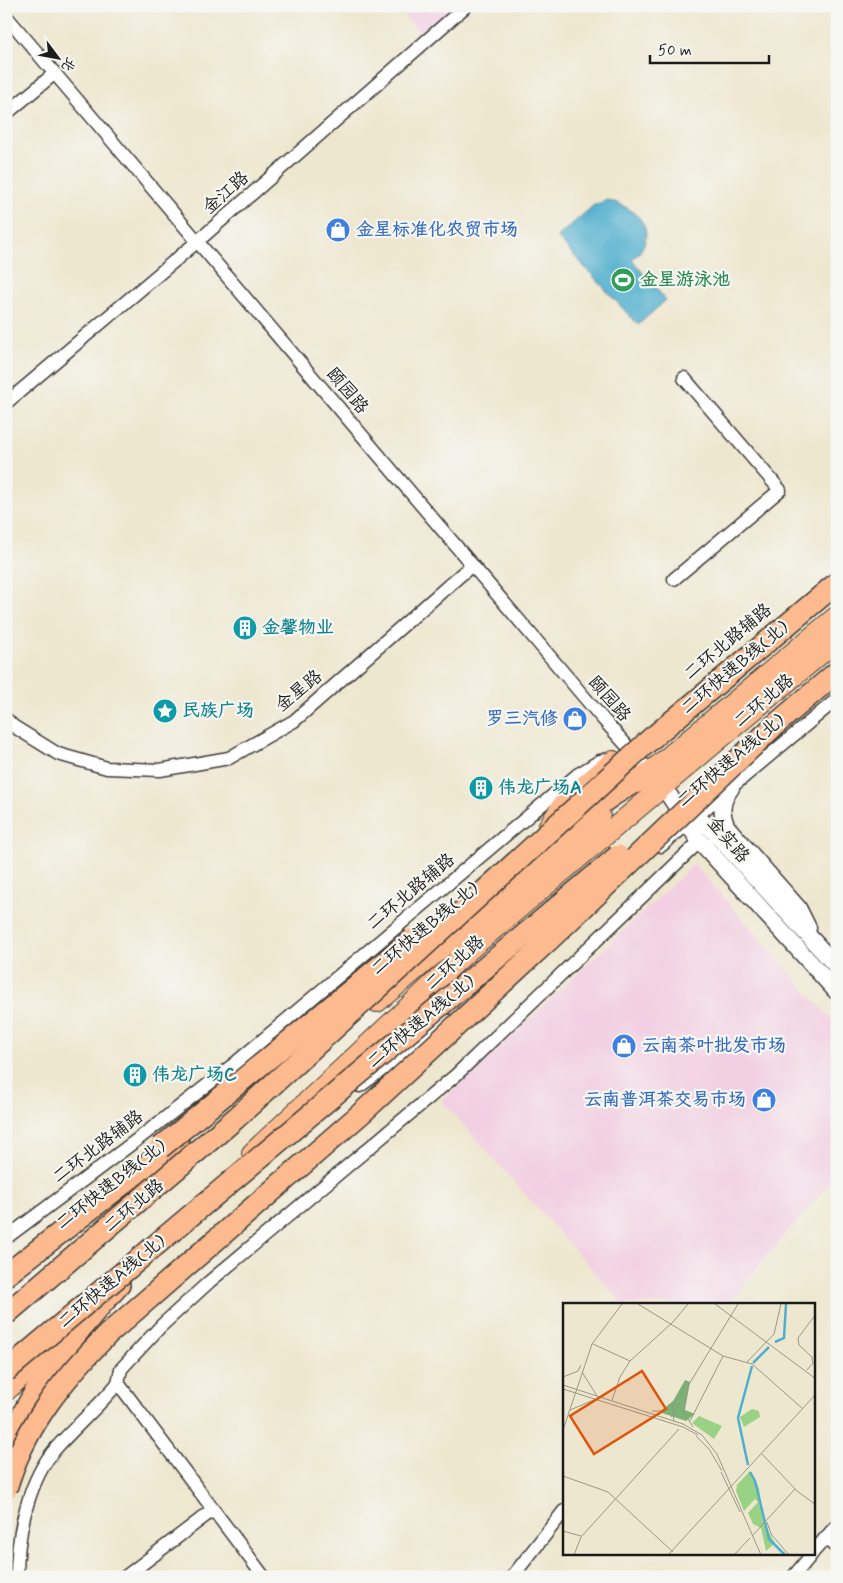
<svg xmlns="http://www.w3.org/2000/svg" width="843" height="1583" font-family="Mynerve,'LXGW WenKai TC',sans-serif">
<rect width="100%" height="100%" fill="#f6f6f2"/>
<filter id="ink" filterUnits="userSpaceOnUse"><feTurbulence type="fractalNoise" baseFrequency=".02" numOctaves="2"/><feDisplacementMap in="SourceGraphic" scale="10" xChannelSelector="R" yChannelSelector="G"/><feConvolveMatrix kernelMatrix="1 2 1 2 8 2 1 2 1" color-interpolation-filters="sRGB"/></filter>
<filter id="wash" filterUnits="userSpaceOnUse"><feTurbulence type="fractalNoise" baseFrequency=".0096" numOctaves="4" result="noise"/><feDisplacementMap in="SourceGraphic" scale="20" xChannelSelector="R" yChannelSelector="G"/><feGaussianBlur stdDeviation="1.12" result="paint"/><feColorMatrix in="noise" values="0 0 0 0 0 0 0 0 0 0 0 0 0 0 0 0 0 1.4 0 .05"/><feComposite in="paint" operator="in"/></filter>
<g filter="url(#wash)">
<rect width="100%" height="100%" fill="#eee7cf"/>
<g fill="#f2cfe2">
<polygon points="396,6 466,6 426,41"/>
<polygon points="694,864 837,1026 837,1173 727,1304 623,1304 442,1101"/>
</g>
<path fill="#50aece" stroke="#366575" d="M607,200C639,208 662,233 632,260L666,300L638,325L557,237L594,205Z"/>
</g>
<g filter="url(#ink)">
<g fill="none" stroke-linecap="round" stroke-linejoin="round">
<defs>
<g id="minor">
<polyline points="6,16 602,718 655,777"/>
<polyline points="6,114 55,73"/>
<polyline points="6,403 198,241 466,6"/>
<polyline points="674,579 780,490 684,378"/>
<polyline points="6,719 13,726 58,754 107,768 160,770 229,758 294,721 472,565"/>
<polyline points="661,846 837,699"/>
<polyline points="360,1086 449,1021"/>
<polyline points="6,1238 142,1136 233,1065 577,775 600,761 608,759"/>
<polyline points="825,1538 837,1548"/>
<polyline points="814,1551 837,1525"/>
<path d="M17,1577C17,1535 28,1479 57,1447C77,1425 98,1407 118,1383"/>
<polyline points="125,1577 213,1510"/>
<polyline points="264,1577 118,1383 121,1369 161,1326 209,1282 456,1075 700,841"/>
<polyline points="512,1577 564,1511"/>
<polyline points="793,1577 812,1554"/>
</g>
<g id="tertiary">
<polyline points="663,786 698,839 837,992"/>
<path d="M731,788C721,801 720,813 727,827L798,908L808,928"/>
<polyline points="682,804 710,828 837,967"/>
</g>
<g id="primary">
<polyline points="637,783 837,616"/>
<polyline points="548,827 564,803 613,761"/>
<polyline points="377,1002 600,815"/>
<polyline points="252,1153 468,951 837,640"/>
<polyline points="6,1391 67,1334"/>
</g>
<g id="trunk">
<polyline points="731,672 837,583"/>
<polyline points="775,725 837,672"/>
<polyline points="558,834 613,795 651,772"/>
<polyline points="6,1275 178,1141"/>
<path d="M6,1454C28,1389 73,1335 119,1285"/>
</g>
</defs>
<use href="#minor" stroke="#3c3a37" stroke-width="15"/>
<use href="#tertiary" stroke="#3c3a37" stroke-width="19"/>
<use href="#primary" stroke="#3c3a37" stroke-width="22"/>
<use href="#trunk" stroke="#3c3a37" stroke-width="24"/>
<use href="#minor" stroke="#fff" stroke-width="12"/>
<use href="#tertiary" stroke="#fff" stroke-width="16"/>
<use href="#primary" stroke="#fcba8e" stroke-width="20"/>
<use href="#trunk" stroke="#fcba8e" stroke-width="21"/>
<defs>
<g id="trunk-bridge">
<polyline points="645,744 731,672"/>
<polyline points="160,1148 413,939"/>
<polyline points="6,1314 236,1118 654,736"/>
<polyline points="6,1371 618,856"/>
<path d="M6,1489C24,1427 63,1379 108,1334L365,1110L551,938L775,725"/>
</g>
</defs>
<use href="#trunk-bridge" stroke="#3c3a37" stroke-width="24" stroke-linecap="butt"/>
<use href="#trunk-bridge" stroke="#fcba8e" stroke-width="21"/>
</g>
</g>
<defs>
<symbol id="shop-disc" viewBox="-11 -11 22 22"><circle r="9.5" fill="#3f7fe0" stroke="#f6f6f2"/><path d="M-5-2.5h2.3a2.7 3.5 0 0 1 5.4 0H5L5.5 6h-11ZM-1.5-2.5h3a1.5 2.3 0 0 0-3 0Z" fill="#fff"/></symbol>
<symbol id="stadium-disc" viewBox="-11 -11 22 22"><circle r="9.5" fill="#2e9e5b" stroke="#f6f6f2"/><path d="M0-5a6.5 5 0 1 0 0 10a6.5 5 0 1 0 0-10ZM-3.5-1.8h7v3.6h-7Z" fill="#fff"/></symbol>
<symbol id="building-disc" viewBox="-11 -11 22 22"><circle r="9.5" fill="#0f9aa8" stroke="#f6f6f2"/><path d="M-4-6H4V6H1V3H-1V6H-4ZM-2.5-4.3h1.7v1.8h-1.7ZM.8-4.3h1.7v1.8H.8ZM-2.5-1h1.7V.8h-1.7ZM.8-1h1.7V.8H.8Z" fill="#fff"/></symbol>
<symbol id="sight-disc" viewBox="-11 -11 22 22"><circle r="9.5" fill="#0f9aa8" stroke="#f6f6f2"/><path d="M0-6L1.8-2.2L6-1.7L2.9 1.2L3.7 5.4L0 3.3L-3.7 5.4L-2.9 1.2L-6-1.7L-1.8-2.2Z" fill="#fff"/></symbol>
</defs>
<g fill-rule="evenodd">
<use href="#shop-disc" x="324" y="216" width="28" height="28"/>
<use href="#stadium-disc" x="609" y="266" width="28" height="28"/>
<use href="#building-disc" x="231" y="614" width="28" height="28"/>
<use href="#sight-disc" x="151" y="697" width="28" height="28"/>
<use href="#shop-disc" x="561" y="705" width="28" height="28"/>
<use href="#building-disc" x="467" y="774" width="28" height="28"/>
<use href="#shop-disc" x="610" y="1032" width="28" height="28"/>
<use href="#building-disc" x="121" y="1061" width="28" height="28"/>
<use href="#shop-disc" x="750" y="1086" width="28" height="28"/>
</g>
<g text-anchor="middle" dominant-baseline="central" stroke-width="4.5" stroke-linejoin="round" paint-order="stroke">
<g font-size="18" fill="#1c1c1c" stroke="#f6f6f2">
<text transform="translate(226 193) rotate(-41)">金江路</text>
<text transform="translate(347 391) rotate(50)">颐园路</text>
<text transform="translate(728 642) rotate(-40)">二环北路辅路</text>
<text transform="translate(735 668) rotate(-40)">二环快速B线(北)</text>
<text transform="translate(299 691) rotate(-39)">金星路</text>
<text transform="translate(609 699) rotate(49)">颐园路</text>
<text transform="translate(764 701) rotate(-40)">二环北路</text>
<text transform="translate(731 761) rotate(-40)">二环快速A线(北)</text>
<text transform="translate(728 840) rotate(50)">金实路</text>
<text transform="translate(411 892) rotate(-40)">二环北路辅路</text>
<text transform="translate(425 929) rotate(-40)">二环快速B线(北)</text>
<text transform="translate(455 963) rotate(-42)">二环北路</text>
<text transform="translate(421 1022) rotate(-40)">二环快速A线(北)</text>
<text transform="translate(98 1147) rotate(-37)">二环北路辅路</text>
<text transform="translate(111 1185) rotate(-38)">二环快速B线(北)</text>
<text transform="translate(134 1206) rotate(-40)">二环北路</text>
<text transform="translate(112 1282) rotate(-40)">二环快速A线(北)</text>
</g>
<g font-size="18" font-weight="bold" fill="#366cbe" stroke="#f6f6f2" text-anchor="start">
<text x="356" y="230">金星标准化农贸市场</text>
<text x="558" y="719" text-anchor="end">罗三汽修</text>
<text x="642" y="1046">云南茶叶批发市场</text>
<text x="746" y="1100" text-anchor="end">云南普洱茶交易市场</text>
</g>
<g font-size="18" font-weight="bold" fill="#27864d" stroke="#f6f6f2" text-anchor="start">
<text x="640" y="280">金星游泳池</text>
</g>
<g font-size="18" font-weight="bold" fill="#0d838f" stroke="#f6f6f2" text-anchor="start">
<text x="262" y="628">金馨物业</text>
<text x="182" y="711">民族广场</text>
<text x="498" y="788">伟龙广场A</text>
<text x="152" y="1075">伟龙广场C</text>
</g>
</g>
<g transform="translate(563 1303)">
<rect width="252" height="252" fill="#eee7cf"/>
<path d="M189,106L196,108L197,114L181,124L177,114ZM136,113L159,123L151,136L129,120ZM187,168L196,185L201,221L212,240L203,248L198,225L190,221L185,210L195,199L192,196L181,208L173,188L174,182Z" fill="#99d285"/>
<path d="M122,77L127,79L122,107L132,111L123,118L96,109L110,98Z" fill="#7ab472"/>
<path fill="none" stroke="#50aece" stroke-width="2.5" d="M212,39L221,35L223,1M190,60L206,44M185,162L175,115L189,63M187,169L192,178L206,236L222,252"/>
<path fill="none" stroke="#9a9687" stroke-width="1" d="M75,1L160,53L189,61L240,106M152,1L253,76M30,41L67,58M184,59L211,31L218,1M244,67L250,60L249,54L236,42L235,35L253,11M19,69L34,93M0,74L15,68L18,62M0,82L120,121L139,132L154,151L198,252M0,86L120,124L135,132M49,97L57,74L67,58L110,19L125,1M7,107L33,96M89,108H99L109,102M108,114L119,98M111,118L109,105L125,78M127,118L160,53M130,124L120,108L125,83L175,1M0,127L29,41L59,1M133,133L146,146L159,168M199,151L234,188L253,202M158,169L177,209M0,173L45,189L110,249M204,219L208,231L226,252M0,228L18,233M190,232L232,186M11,252L18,234L116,126M105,252L253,91M171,252L187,235"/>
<path fill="#de560d" fill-opacity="0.15" stroke="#de560d" stroke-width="2.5" d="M79,68L103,106L31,151L7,113Z"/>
<rect width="252" height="252" fill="none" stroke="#1c1c1c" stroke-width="2.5"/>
</g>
<rect width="843" height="1583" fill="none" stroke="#f6f6f2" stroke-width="25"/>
<g transform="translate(58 58) rotate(122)" stroke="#f6f6f2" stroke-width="4" paint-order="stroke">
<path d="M0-4L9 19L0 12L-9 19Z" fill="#1c1c1c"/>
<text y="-8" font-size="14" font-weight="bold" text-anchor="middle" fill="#1c1c1c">北</text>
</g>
<path d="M650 55v8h119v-8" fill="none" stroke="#1c1c1c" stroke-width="2.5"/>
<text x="658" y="55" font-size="15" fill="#1c1c1c" stroke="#f6f6f2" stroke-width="4" paint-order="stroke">50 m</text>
</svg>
